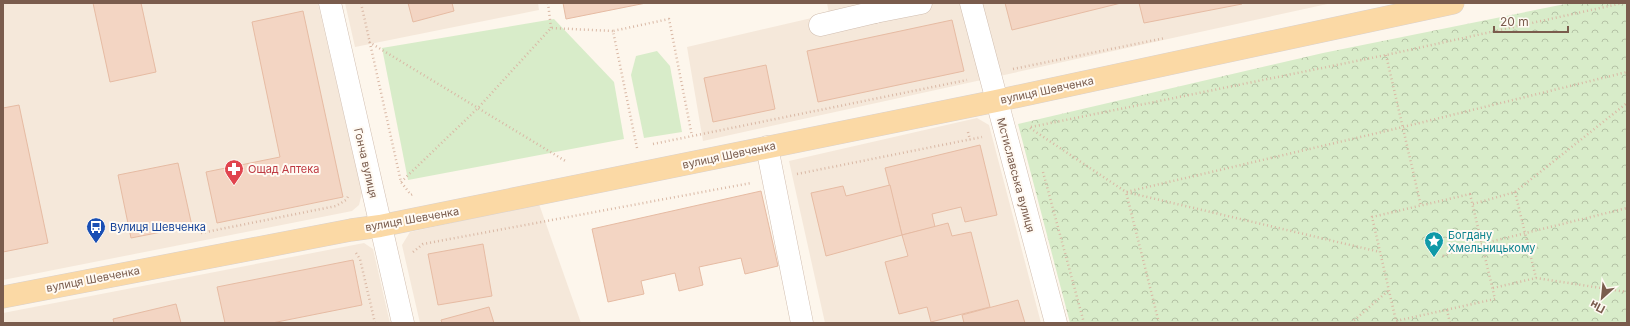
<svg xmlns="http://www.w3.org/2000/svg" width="1630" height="326" font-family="Inter,sans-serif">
<defs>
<pattern id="forest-crowns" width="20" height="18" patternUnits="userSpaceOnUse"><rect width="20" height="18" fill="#d8ecc9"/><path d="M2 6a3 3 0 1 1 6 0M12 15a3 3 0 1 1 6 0" fill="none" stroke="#b4c2a5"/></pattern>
</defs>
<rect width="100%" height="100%" fill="#fdf6ec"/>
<g fill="#f5e8da">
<polygon points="3,3 318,3 362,193 359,205 352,211 3,280"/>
<polygon points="345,3 538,3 539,10 355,47"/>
<polygon points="827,3 1332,3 703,141 687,47 829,14"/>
<polygon points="977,118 989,125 1041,323 825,323 789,161"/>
<polygon points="539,204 581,323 420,323 402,245 410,232"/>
<polygon points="364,243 373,249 390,323 3,323 3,313"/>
</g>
<g fill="#d8ecc9">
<polygon points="554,19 614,82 624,139 408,180 382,48"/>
<polygon points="657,51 670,66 682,132 644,138 631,75 636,56"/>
</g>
<polygon fill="url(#forest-crowns)" points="1570,3 1627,3 1627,323 1070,323 1018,124 1323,53"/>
<g fill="#f3d5c3" stroke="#e6bba3">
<polygon points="93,3 141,3 156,72 110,82"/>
<polygon points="408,3 452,3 454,11 413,22"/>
<polygon points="563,3 646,3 566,19"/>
<polygon points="1005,3 1121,3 1012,30"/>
<polygon points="1139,3 1242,3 1242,4 1144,23"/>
<polygon points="303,11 343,197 217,223 206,172 280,157 252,22"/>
<polygon points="952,20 964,71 818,102 807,51"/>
<polygon points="766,65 775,109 713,122 704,78"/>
<polygon points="19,105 48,243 3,252 3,108"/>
<polygon points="980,145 997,215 965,222 961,207 932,214 935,227 902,235 885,168"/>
<polygon points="178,163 192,226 131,238 118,175"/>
<polygon points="890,185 902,235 826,256 811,193 843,186 846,196"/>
<polygon points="761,191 778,266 745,274 741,258 699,267 703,285 679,291 675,273 641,281 644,294 608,302 592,229"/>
<polygon points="948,223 952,236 971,232 990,307 931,322 927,307 899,314 885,262 908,256 902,235"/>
<polygon points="483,244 492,296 438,305 428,254"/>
<polygon points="353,260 362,305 272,323 225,323 217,287"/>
<polygon points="1018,300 1025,323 964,323 962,315"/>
<polygon points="176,304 181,323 114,323 113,319"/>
<polygon points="489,307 494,323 442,323 441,320"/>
</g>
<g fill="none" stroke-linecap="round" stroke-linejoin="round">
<defs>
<g id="minor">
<polyline points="330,3 403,323"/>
<polyline points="872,3 875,12 921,3"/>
<polyline points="971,3 1056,323"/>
<polyline points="820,25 875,12"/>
<polyline points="767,147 802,323"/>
</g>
<polyline id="major" points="3,297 351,230 380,226 996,101 1453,3"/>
</defs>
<use href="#minor" stroke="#d1beb0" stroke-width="23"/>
<use href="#major" stroke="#dad1cd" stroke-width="23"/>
<g stroke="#d9b8a5" stroke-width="2.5" stroke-dasharray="1 3" stroke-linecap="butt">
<polyline points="361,3 401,182 411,195 413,194"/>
<polyline points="548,3 551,28"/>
<polyline points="369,42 567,162"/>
<polyline points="1386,55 1421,206"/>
<polyline points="1013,69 1165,38"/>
<polyline points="1031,127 1386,55 1623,3"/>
<polyline points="1030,128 1126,192 1403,127 1627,72"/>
<polyline points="968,132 970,140"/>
<polyline points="653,144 967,80"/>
<polyline points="637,148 613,31 669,19 692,136"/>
<polyline points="1043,172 1084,323"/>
<polyline points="797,174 982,137"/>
<polyline points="401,182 478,108 551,28 613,31"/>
<polyline points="1515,192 1536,278"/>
<polygon points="1470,194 1495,299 1396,321 1372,217"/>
<polyline points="1473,204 1515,192 1627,103"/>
<polyline points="201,233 336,206 346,200 349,195"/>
<polyline points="413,252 423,244 751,183"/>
<polyline points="356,253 360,259 375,323"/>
<polyline points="1443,256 1457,250 1627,208"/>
<polyline points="1493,288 1536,278 1627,292"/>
<polyline points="1447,310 1450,323"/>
<polyline points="1159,323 1126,192 1380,252"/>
<polyline points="1351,323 1389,290"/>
</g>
<use href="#minor" stroke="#fff" stroke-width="22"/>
<use href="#major" stroke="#fbd9a5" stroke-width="22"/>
</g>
<defs>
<symbol id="pharmacy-pin" viewBox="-11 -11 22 30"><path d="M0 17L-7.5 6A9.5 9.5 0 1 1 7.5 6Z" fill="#e0444e" stroke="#fffaf3"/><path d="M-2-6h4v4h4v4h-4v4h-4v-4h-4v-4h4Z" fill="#fff"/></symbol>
<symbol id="bus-pin" viewBox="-11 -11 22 30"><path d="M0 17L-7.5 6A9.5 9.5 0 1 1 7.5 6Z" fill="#1a4fb4" stroke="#fffaf3"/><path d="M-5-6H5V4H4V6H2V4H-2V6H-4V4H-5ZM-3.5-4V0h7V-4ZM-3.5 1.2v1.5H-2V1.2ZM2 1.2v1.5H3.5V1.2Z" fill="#fff"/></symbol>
<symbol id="sight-pin" viewBox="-11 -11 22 30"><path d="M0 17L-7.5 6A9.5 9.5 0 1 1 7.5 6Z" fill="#0f9aa8" stroke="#fffaf3"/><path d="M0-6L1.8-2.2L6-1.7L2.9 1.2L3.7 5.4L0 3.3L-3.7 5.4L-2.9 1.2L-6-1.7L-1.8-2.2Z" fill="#fff"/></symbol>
</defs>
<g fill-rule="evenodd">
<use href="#pharmacy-pin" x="223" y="158" width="22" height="30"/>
<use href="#bus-pin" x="85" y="216" width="22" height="30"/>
<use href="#sight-pin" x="1423" y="230" width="22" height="30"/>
</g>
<g text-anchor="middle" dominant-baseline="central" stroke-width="4" stroke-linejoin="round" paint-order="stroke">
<g font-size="11" fill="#7a5c4d" stroke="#fffaf3">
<text transform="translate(1047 90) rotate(-12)">вулиця Шевченка</text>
<text transform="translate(729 155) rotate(-12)">вулиця Шевченка</text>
<text transform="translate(366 163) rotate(77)">Гонча вулиця</text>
<text transform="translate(1016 175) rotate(75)">Мстиславська вулиця</text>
<text transform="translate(412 219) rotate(-10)">вулиця Шевченка</text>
<text transform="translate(93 279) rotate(-11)">вулиця Шевченка</text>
</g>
<g font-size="11" fill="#be3a42" stroke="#fffaf3" text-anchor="start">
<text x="248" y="169">Ощад Аптека</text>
</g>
<g font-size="11" fill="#164399" stroke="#fffaf3" text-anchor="start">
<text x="110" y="227">Вулиця Шевченка</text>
</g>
<g font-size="11" fill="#0d838f" stroke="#fffaf3" text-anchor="start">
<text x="1448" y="235">Богдану<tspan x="1448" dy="13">Хмельницькому</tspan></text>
</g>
</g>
<rect width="1630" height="326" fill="none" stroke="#7a5c4d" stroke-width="8"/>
<g transform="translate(1602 298) rotate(207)" stroke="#fffaf3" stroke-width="3" paint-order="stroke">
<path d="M0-3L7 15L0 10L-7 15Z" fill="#7a5c4d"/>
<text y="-6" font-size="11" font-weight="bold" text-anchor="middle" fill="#7a5c4d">Пн</text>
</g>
<path d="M1494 26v6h74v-6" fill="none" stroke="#7a5c4d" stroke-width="2"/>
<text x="1500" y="26" font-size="12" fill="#7a5c4d" stroke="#fffaf3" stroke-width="3" paint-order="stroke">20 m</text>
</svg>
